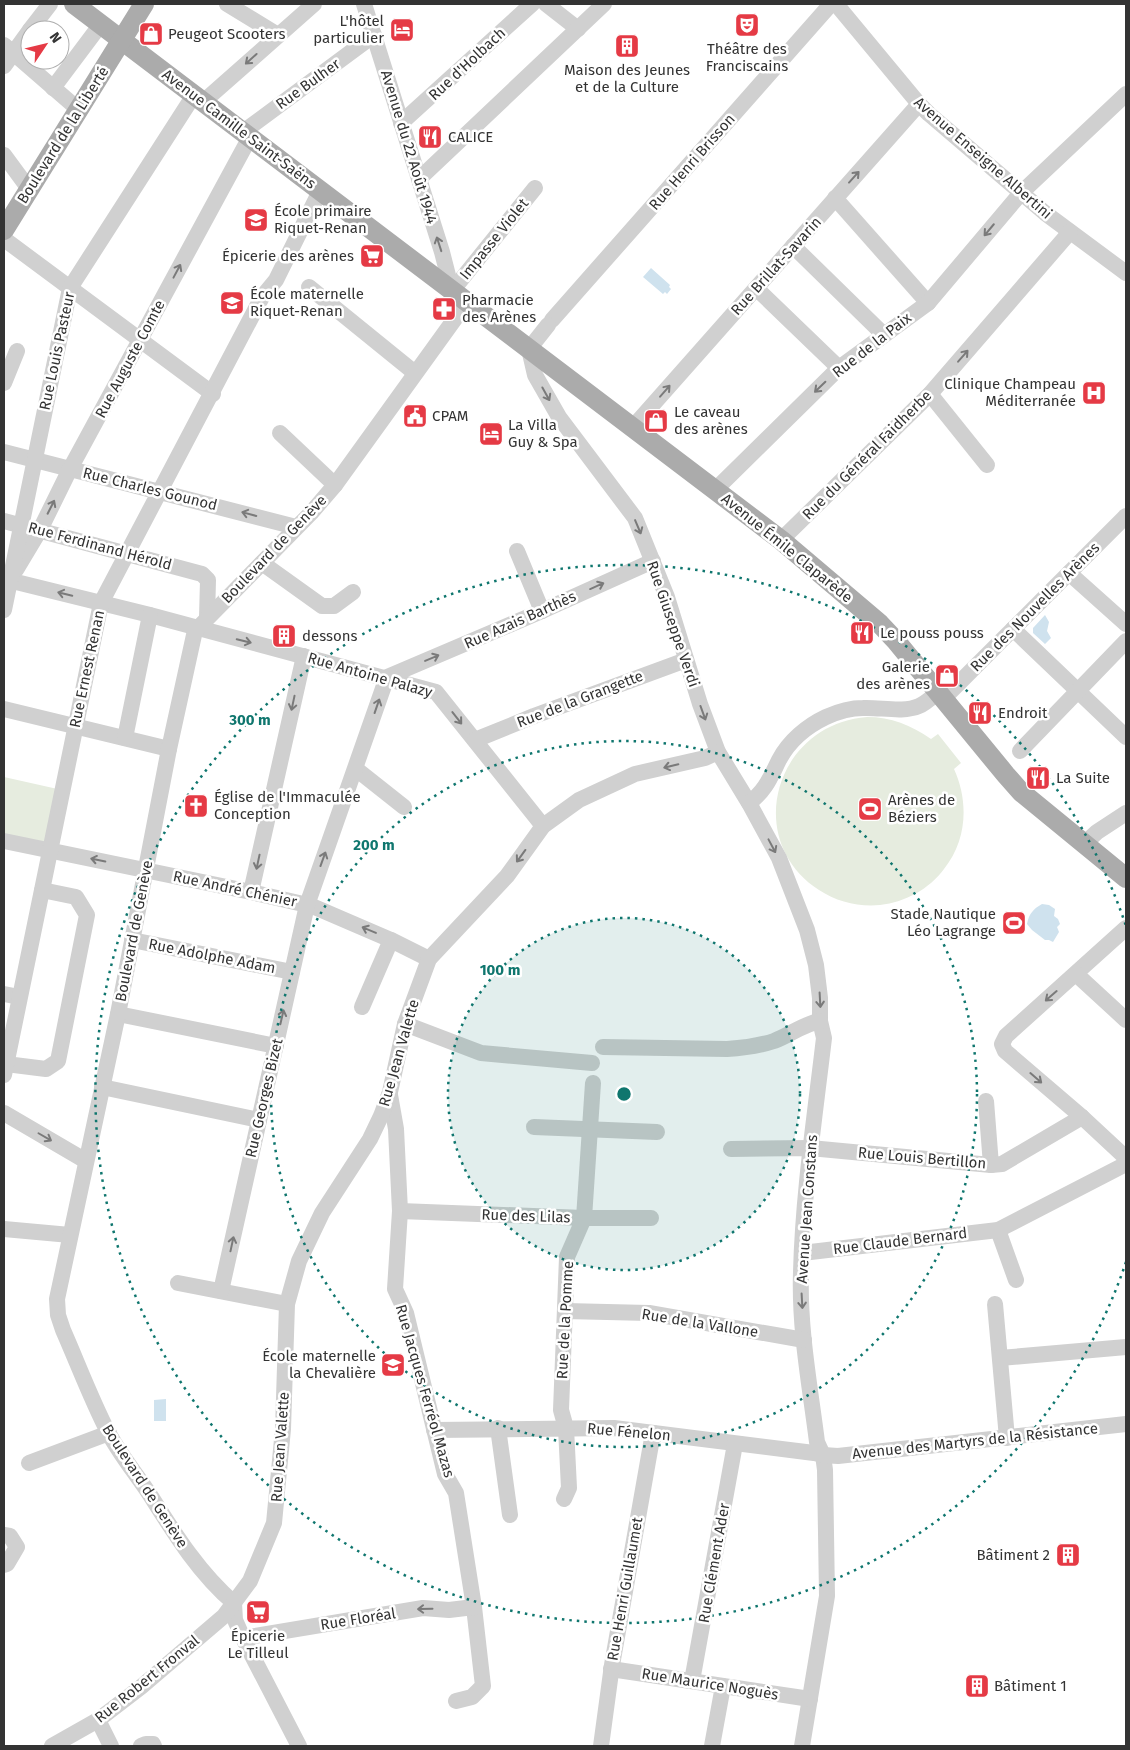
<svg xmlns="http://www.w3.org/2000/svg" width="1130" height="1750" font-family="'Fira Sans',sans-serif">
<rect width="100%" height="100%" fill="#fff"/>
<g fill="#e6ecdf">
<path d="M867,717C891,717 911,725 931,739L938,734L961,763L954,769C969,802 967,840 944,869C929,889 906,902 880,905C859,907 837,902 819,890C741,839 776,724 867,717Z"/>
<polygon points="4,777 62,790 51,850 4,841"/>
</g>
<g fill="#cfe2ee">
<polygon points="651,268 670,285 669,287 671,289 667,294 665,292 663,294 643,277"/>
<polygon points="1045,615 1049,622 1047,631 1051,638 1045,644 1033,633 1033,628"/>
<path d="M1042,904L1049,905L1055,909L1054,916L1058,919L1060,924L1057,927L1059,932L1053,942L1049,940H1045L1032,930L1027,924C1029,914 1033,909 1042,904Z"/>
<polygon points="166,1399 166,1421 154,1421 154,1400"/>
</g>
<g fill="none" stroke-linecap="round" stroke-linejoin="round">
<g stroke="#d0d0d0" stroke-width="16">
<polyline points="227,4 278,35"/>
<polyline points="364,4 442,252 452,291"/>
<polyline points="546,4 578,29"/>
<polyline points="836,4 919,104 929,114 1045,213 1126,273"/>
<polyline points="30,30 50,4"/>
<polyline points="4,45 79,110"/>
<polyline points="4,66 30,30"/>
<polyline points="53,88 101,24"/>
<polyline points="203,102 314,4"/>
<polyline points="401,123 532,4"/>
<polyline points="243,132 374,35"/>
<polyline points="4,155 29,189"/>
<polyline points="419,179 604,4"/>
<polyline points="835,198 928,303"/>
<polyline points="4,239 213,394"/>
<polyline points="793,246 884,335"/>
<polyline points="309,287 415,373"/>
<polyline points="756,288 839,368"/>
<polyline points="452,291 535,188"/>
<polyline points="552,320 831,4"/>
<path d="M548,325L529,349L535,375L559,417L635,518L667,597L700,704L718,752L749,803L779,858L807,930L816,965L820,998V1021L824,1038C815,1115 803,1194 801,1272C799,1329 810,1386 817,1442L823,1455L825,1470L827,1596L802,1746"/>
<polyline points="4,383 17,351"/>
<polyline points="930,394 987,465"/>
<polyline points="633,427 919,104"/>
<polyline points="280,433 335,485"/>
<polyline points="4,452 296,527"/>
<polyline points="715,490 839,368 928,303 1021,193 1126,94"/>
<polyline points="4,521 202,574 208,580 207,618"/>
<polyline points="781,540 930,394 1070,232"/>
<polyline points="517,551 542,611"/>
<polyline points="262,563 322,606 334,606 353,592"/>
<polyline points="16,570 40,530 70,469 250,137"/>
<polyline points="1069,573 1126,624"/>
<polyline points="4,579 150,615 436,692 543,826"/>
<polyline points="4,610 70,288 194,95"/>
<polyline points="1013,629 1126,737"/>
<polyline points="943,699 1126,516"/>
<polyline points="4,709 169,749"/>
<polyline points="125,738 150,615"/>
<polyline points="475,740 534,716 686,660"/>
<polyline points="1020,751 1126,641"/>
<polyline points="356,769 404,807"/>
<path d="M749,803C766,790 770,778 779,760C789,741 807,726 826,717C837,712 850,708 863,708C880,707 903,713 919,706C926,703 932,697 938,692"/>
<polyline points="4,841 251,892 312,906 391,940 429,959"/>
<polyline points="1084,844 1097,832 1126,813"/>
<polyline points="251,892 304,656"/>
<polyline points="1126,928 1006,1036 1002,1044 1005,1051 1082,1117 1126,1158"/>
<polyline points="132,940 292,972"/>
<polyline points="1076,974 1126,1020"/>
<polyline points="4,994 19,997"/>
<polyline points="362,1007 391,940"/>
<polyline points="118,1014 276,1046"/>
<polyline points="405,1024 481,1053 592,1063"/>
<path d="M603,1047L727,1049C743,1048 759,1046 774,1041C790,1035 803,1024 820,1021"/>
<polyline points="6,1064 46,1069 58,1061 87,915 76,897 42,890"/>
<polyline points="4,1075 101,603 262,297 276,280 320,191"/>
<polyline points="102,1087 259,1120"/>
<polyline points="390,1095 396,1129 400,1211 395,1289 406,1313 445,1474 456,1493 474,1607 483,1686 472,1697 456,1701"/>
<polyline points="986,1101 991,1165"/>
<polyline points="4,1113 86,1161"/>
<polyline points="534,1127 657,1132"/>
<polyline points="731,1149 810,1148 991,1165 1002,1164 1082,1117"/>
<polyline points="400,1211 584,1218 651,1218"/>
<polyline points="4,1229 70,1235"/>
<polyline points="998,1230 1016,1280"/>
<polyline points="802,1253 998,1230 1126,1164"/>
<polyline points="178,1283 287,1304"/>
<polyline points="221,1291 307,905 387,677 542,611 653,561"/>
<polyline points="995,1304 1007,1438"/>
<polyline points="565,1311 649,1313 804,1340"/>
<polyline points="1000,1358 1126,1347"/>
<polyline points="498,1428 510,1515"/>
<polyline points="434,1430 614,1428 814,1453 823,1455 838,1456 1126,1424"/>
<polyline points="29,1463 109,1433"/>
<polyline points="564,1499 569,1488 566,1428 561,1410 567,1257 584,1218 593,1083"/>
<polyline points="4,1535 10,1536 17,1547 7,1564 4,1565"/>
<path d="M234,1603C200,1574 176,1536 152,1498C138,1476 120,1455 108,1432C91,1399 78,1364 63,1330L58,1315L57,1299L118,1014L169,749L194,635L197,629L311,513L335,485L467,302"/>
<polyline points="234,1603 235,1620 243,1638 299,1746"/>
<polyline points="243,1638 423,1608 449,1610 474,1607"/>
<polyline points="611,1669 810,1699"/>
<polyline points="692,1681 735,1444"/>
<polyline points="98,1720 111,1746"/>
<polyline points="52,1746 98,1720 141,1687 224,1616 250,1581 274,1523 283,1429 287,1304 299,1261 322,1213 370,1139 381,1116 390,1092 405,1024 429,959 507,876 543,826 579,800 635,774 705,758 718,752"/>
<polyline points="141,1746 146,1744 153,1744 154,1746"/>
<polyline points="601,1746 612,1665 653,1433"/>
<polyline points="712,1746 723,1686"/>
</g>
<g stroke="#ababab" stroke-width="20">
<polyline points="74,4 781,540 880,624 896,641 1006,775 1021,792 1126,878"/>
<polyline points="4,230 144,4"/>
</g>
</g>
<defs><path id="oneway-shaft" d="M-6 0H5M1.5-3L5.5 0L1.5 3" fill="none" stroke-width="1.6" stroke-linecap="round" stroke-linejoin="round" transform="scale(1.25)"/></defs>
<g stroke="#7a7a7a">
<use href="#oneway-shaft" transform="translate(251 59) rotate(138)"/>
<use href="#oneway-shaft" transform="translate(854 177) rotate(-48)"/>
<use href="#oneway-shaft" transform="translate(989 230) rotate(130)"/>
<use href="#oneway-shaft" transform="translate(439 244) rotate(-108)"/>
<use href="#oneway-shaft" transform="translate(177 271) rotate(-62)"/>
<use href="#oneway-shaft" transform="translate(963 356) rotate(-49)"/>
<use href="#oneway-shaft" transform="translate(820 387) rotate(136)"/>
<use href="#oneway-shaft" transform="translate(665 391) rotate(-49)"/>
<use href="#oneway-shaft" transform="translate(546 394) rotate(61)"/>
<use href="#oneway-shaft" transform="translate(51 507) rotate(-63)"/>
<use href="#oneway-shaft" transform="translate(249 514) rotate(-165)"/>
<use href="#oneway-shaft" transform="translate(638 527) rotate(67)"/>
<use href="#oneway-shaft" transform="translate(597 586) rotate(-24)"/>
<use href="#oneway-shaft" transform="translate(65 594) rotate(-166)"/>
<use href="#oneway-shaft" transform="translate(244 641) rotate(14)"/>
<use href="#oneway-shaft" transform="translate(432 658) rotate(-23)"/>
<use href="#oneway-shaft" transform="translate(293 703) rotate(102)"/>
<use href="#oneway-shaft" transform="translate(377 706) rotate(-71)"/>
<use href="#oneway-shaft" transform="translate(703 713) rotate(70)"/>
<use href="#oneway-shaft" transform="translate(457 718) rotate(52)"/>
<use href="#oneway-shaft" transform="translate(671 766) rotate(167)"/>
<use href="#oneway-shaft" transform="translate(772 846) rotate(62)"/>
<use href="#oneway-shaft" transform="translate(521 856) rotate(126)"/>
<use href="#oneway-shaft" transform="translate(323 859) rotate(-70)"/>
<use href="#oneway-shaft" transform="translate(98 860) rotate(-168)"/>
<use href="#oneway-shaft" transform="translate(258 862) rotate(102)"/>
<use href="#oneway-shaft" transform="translate(369 930) rotate(-157)"/>
<use href="#oneway-shaft" transform="translate(1051 996) rotate(139)"/>
<use href="#oneway-shaft" transform="translate(820 1000) rotate(87)"/>
<use href="#oneway-shaft" transform="translate(282 1017) rotate(-77)"/>
<use href="#oneway-shaft" transform="translate(1036 1078) rotate(41)"/>
<use href="#oneway-shaft" transform="translate(45 1137) rotate(30)"/>
<use href="#oneway-shaft" transform="translate(232 1244) rotate(-78)"/>
<use href="#oneway-shaft" transform="translate(802 1301) rotate(87)"/>
<use href="#oneway-shaft" transform="translate(425 1609) rotate(179)"/>
</g>
<circle cx="624" cy="1094" r="176" fill="#0f766e" fill-opacity=".12"/>
<g fill="none" stroke="#0f766e" stroke-width="2.5" stroke-dasharray="2.5 5">
<circle cx="624" cy="1094" r="176"/>
<circle cx="624" cy="1094" r="353"/>
<path d="M1126 1262A529 529 0 1 1 1126 926"/>
</g>
<defs>
<symbol id="theatre-square" viewBox="-11 -11 22 22"><rect x="-9" y="-9" width="18" height="18" rx="4" fill="#e53a45" stroke="#fff"/><path d="M-5-5.5Q0-4 5-5.5V0Q5 5 0 6Q-5 5-5 0ZM-3.3-2.5H-1v1.5H-3.3ZM1-2.5H3.3v1.5H1ZM-2.8 1Q0 5.5 2.8 1Z" fill="#fff"/></symbol>
<symbol id="hotel-square" viewBox="-11 -11 22 22"><rect x="-9" y="-9" width="18" height="18" rx="4" fill="#e53a45" stroke="#fff"/><path d="M-6-4.5h1.5V1H6V5H4.5V3h-9V5H-6ZM-4 0a1.8 1.8 0 1 1 3.6 0ZM.5 0V-2.5h3Q6-2.5 6 0Z" fill="#fff"/></symbol>
<symbol id="shop-square" viewBox="-11 -11 22 22"><rect x="-9" y="-9" width="18" height="18" rx="4" fill="#e53a45" stroke="#fff"/><path d="M-5-2.5h2.3a2.7 3.5 0 0 1 5.4 0H5L5.5 6h-11ZM-1.5-2.5h3a1.5 2.3 0 0 0-3 0Z" fill="#fff"/></symbol>
<symbol id="building-square" viewBox="-11 -11 22 22"><rect x="-9" y="-9" width="18" height="18" rx="4" fill="#e53a45" stroke="#fff"/><path d="M-4-6H4V6H1V3H-1V6H-4ZM-2.5-4.3h1.7v1.8h-1.7ZM.8-4.3h1.7v1.8H.8ZM-2.5-1h1.7V.8h-1.7ZM.8-1h1.7V.8H.8Z" fill="#fff"/></symbol>
<symbol id="restaurant-square" viewBox="-11 -11 22 22"><rect x="-9" y="-9" width="18" height="18" rx="4" fill="#e53a45" stroke="#fff"/><path d="M-5-6h1v4h1v-4h1v4h1v-4h1v5L-1.5 .5V6h-2V.5L-5-1ZM5-6V6H3V1.5H1.5Q1.5-4 5-6Z" fill="#fff"/></symbol>
<symbol id="school-square" viewBox="-11 -11 22 22"><rect x="-9" y="-9" width="18" height="18" rx="4" fill="#e53a45" stroke="#fff"/><path d="M0-5L7-2L0 1L-7-2ZM-4 1L0 2.5L4 1V4Q0 6-4 4Z" fill="#fff"/></symbol>
<symbol id="supermarket-square" viewBox="-11 -11 22 22"><rect x="-9" y="-9" width="18" height="18" rx="4" fill="#e53a45" stroke="#fff"/><path d="M-6-5.5h2.5l.6 2H6L4.5 2H-2.5L-4.4-4H-6ZM-1.5 3.2a1.3 1.3 0 1 0 .1 0ZM3 3.2a1.3 1.3 0 1 0 .1 0Z" fill="#fff"/></symbol>
<symbol id="pharmacy-square" viewBox="-11 -11 22 22"><rect x="-9" y="-9" width="18" height="18" rx="4" fill="#e53a45" stroke="#fff"/><path d="M-2-6h4v4h4v4h-4v4h-4v-4h-4v-4h4Z" fill="#fff"/></symbol>
<symbol id="hospital-square" viewBox="-11 -11 22 22"><rect x="-9" y="-9" width="18" height="18" rx="4" fill="#e53a45" stroke="#fff"/><path d="M-5-5h3v3.5h4V-5h3V5h-3V1.5h-4V5h-3Z" fill="#fff"/></symbol>
<symbol id="civic-square" viewBox="-11 -11 22 22"><rect x="-9" y="-9" width="18" height="18" rx="4" fill="#e53a45" stroke="#fff"/><path d="M-.6-6.5H3V-4.5H.6V-3L4-1V1h2V6H-6V1h2V-1L-.6-3ZM-1.2 2.5V6h2.4V2.5Z" fill="#fff"/></symbol>
<symbol id="church-square" viewBox="-11 -11 22 22"><rect x="-9" y="-9" width="18" height="18" rx="4" fill="#e53a45" stroke="#fff"/><path d="M-1.2-6h2.4v3.5h3.3v2.4h-3.3V6h-2.4V-.1h-3.3v-2.4h3.3Z" fill="#fff"/></symbol>
<symbol id="stadium-square" viewBox="-11 -11 22 22"><rect x="-9" y="-9" width="18" height="18" rx="4" fill="#e53a45" stroke="#fff"/><path d="M0-5a6.5 5 0 1 0 0 10a6.5 5 0 1 0 0-10ZM-3.5-1.8h7v3.6h-7Z" fill="#fff"/></symbol>
</defs>
<g fill-rule="evenodd">
<use href="#theatre-square" x="733" y="11" width="28" height="28"/>
<use href="#hotel-square" x="388" y="16" width="28" height="28"/>
<use href="#shop-square" x="137" y="20" width="28" height="28"/>
<use href="#building-square" x="613" y="32" width="28" height="28"/>
<use href="#restaurant-square" x="416" y="123" width="28" height="28"/>
<use href="#school-square" x="242" y="206" width="28" height="28"/>
<use href="#supermarket-square" x="358" y="242" width="28" height="28"/>
<use href="#school-square" x="218" y="289" width="28" height="28"/>
<use href="#pharmacy-square" x="430" y="295" width="28" height="28"/>
<use href="#hospital-square" x="1080" y="379" width="28" height="28"/>
<use href="#civic-square" x="401" y="402" width="28" height="28"/>
<use href="#shop-square" x="642" y="407" width="28" height="28"/>
<use href="#hotel-square" x="477" y="420" width="28" height="28"/>
<use href="#restaurant-square" x="848" y="619" width="28" height="28"/>
<use href="#building-square" x="270" y="622" width="28" height="28"/>
<use href="#shop-square" x="933" y="662" width="28" height="28"/>
<use href="#restaurant-square" x="966" y="699" width="28" height="28"/>
<use href="#restaurant-square" x="1024" y="764" width="28" height="28"/>
<use href="#church-square" x="182" y="792" width="28" height="28"/>
<use href="#stadium-square" x="856" y="795" width="28" height="28"/>
<use href="#stadium-square" x="1000" y="909" width="28" height="28"/>
<use href="#school-square" x="379" y="1351" width="28" height="28"/>
<use href="#building-square" x="1054" y="1541" width="28" height="28"/>
<use href="#supermarket-square" x="244" y="1598" width="28" height="28"/>
<use href="#building-square" x="963" y="1672" width="28" height="28"/>
</g>
<g text-anchor="middle" dominant-baseline="central" stroke-width="5" stroke-linejoin="round" paint-order="stroke">
<g font-size="15" fill="#333" stroke="#fff" text-anchor="start">
<text x="384" y="21" text-anchor="end">L'hôtel<tspan x="384" dy="17">particulier</tspan></text>
<text x="168" y="34">Peugeot Scooters</text>
<text x="747" y="49" text-anchor="middle">Théâtre des<tspan x="747" dy="17">Franciscains</tspan></text>
<text x="627" y="70" text-anchor="middle">Maison des Jeunes<tspan x="627" dy="17">et de la Culture</tspan></text>
<text x="448" y="137">CALICE</text>
<text x="274" y="211">École primaire<tspan x="274" dy="17">Riquet-Renan</tspan></text>
<text x="354" y="256" text-anchor="end">Épicerie des arènes</text>
<text x="250" y="294">École maternelle<tspan x="250" dy="17">Riquet-Renan</tspan></text>
<text x="462" y="300">Pharmacie<tspan x="462" dy="17">des Arènes</tspan></text>
<text x="1076" y="384" text-anchor="end">Clinique Champeau<tspan x="1076" dy="17">Méditerranée</tspan></text>
<text x="674" y="412">Le caveau<tspan x="674" dy="17">des arènes</tspan></text>
<text x="432" y="416">CPAM</text>
<text x="508" y="425">La Villa<tspan x="508" dy="17">Guy &amp; Spa</tspan></text>
<text x="880" y="633">Le pouss pouss</text>
<text x="302" y="636">dessons</text>
<text x="930" y="667" text-anchor="end">Galerie<tspan x="930" dy="17">des arènes</tspan></text>
<text x="998" y="713">Endroit</text>
<text x="1056" y="778">La Suite</text>
<text x="214" y="797">Église de l'Immaculée<tspan x="214" dy="17">Conception</tspan></text>
<text x="888" y="800">Arènes de<tspan x="888" dy="17">Béziers</tspan></text>
<text x="996" y="914" text-anchor="end">Stade Nautique<tspan x="996" dy="17">Léo Lagrange</tspan></text>
<text x="376" y="1356" text-anchor="end">École maternelle<tspan x="376" dy="17">la Chevalière</tspan></text>
<text x="1050" y="1555" text-anchor="end">Bâtiment 2</text>
<text x="258" y="1636" text-anchor="middle">Épicerie<tspan x="258" dy="17">Le Tilleul</tspan></text>
<text x="994" y="1686">Bâtiment 1</text>
</g>
<g font-size="15" fill="#333" stroke="#fff">
<text transform="translate(467 64) rotate(-43)">Rue d'Holbach</text>
<text transform="translate(308 84) rotate(-36)">Rue Bulher</text>
<text transform="translate(239 129) rotate(37)">Avenue Camille Saint-Saëns</text>
<text transform="translate(63 135) rotate(-58)">Boulevard de la Liberté</text>
<text transform="translate(409 147) rotate(73)">Avenue du 22 Août 1944</text>
<text transform="translate(983 158) rotate(41)">Avenue Enseigne Albertini</text>
<text transform="translate(692 162) rotate(-49)">Rue Henri Brisson</text>
<text transform="translate(494 239) rotate(-51)">Impasse Violet</text>
<text transform="translate(776 266) rotate(-48)">Rue Brillat-Savarin</text>
<text transform="translate(872 345) rotate(-38)">Rue de la Paix</text>
<text transform="translate(57 351) rotate(-78)">Rue Louis Pasteur</text>
<text transform="translate(130 359) rotate(-62)">Rue Auguste Comte</text>
<text transform="translate(867 455) rotate(-45)">Rue du Général Faidherbe</text>
<text transform="translate(150 489) rotate(14)">Rue Charles Gounod</text>
<text transform="translate(100 546) rotate(15)">Rue Ferdinand Hérold</text>
<text transform="translate(787 548) rotate(39)">Avenue Émile Claparède</text>
<text transform="translate(274 549) rotate(-46)">Boulevard de Genève</text>
<text transform="translate(1035 607) rotate(-45)">Rue des Nouvelles Arènes</text>
<text transform="translate(520 620) rotate(-24)">Rue Azais Barthès</text>
<text transform="translate(673 624) rotate(71)">Rue Giuseppe Verdi</text>
<text transform="translate(87 669) rotate(-78)">Rue Ernest Renan</text>
<text transform="translate(370 675) rotate(16)">Rue Antoine Palazy</text>
<text transform="translate(580 699) rotate(-21)">Rue de la Grangette</text>
<text transform="translate(235 889) rotate(12)">Rue André Chénier</text>
<text transform="translate(134 931) rotate(-79)">Boulevard de Genève</text>
<text transform="translate(212 956) rotate(11)">Rue Adolphe Adam</text>
<text transform="translate(399 1053) rotate(-74)">Rue Jean Valette</text>
<text transform="translate(264 1098) rotate(-77)">Rue Georges Bizet</text>
<text transform="translate(922 1158) rotate(5)">Rue Louis Bertillon</text>
<text transform="translate(807 1209) rotate(-86)">Avenue Jean Constans</text>
<text transform="translate(526 1216) rotate(2)">Rue des Lilas</text>
<text transform="translate(900 1241) rotate(-7)">Rue Claude Bernard</text>
<text transform="translate(565 1320) rotate(-87)">Rue de la Pomme</text>
<text transform="translate(700 1323) rotate(9)">Rue de la Vallone</text>
<text transform="translate(425 1391) rotate(74)">Rue Jacques Ferréol Mazas</text>
<text transform="translate(629 1432) rotate(5)">Rue Fénelon</text>
<text transform="translate(975 1441) rotate(-6)">Avenue des Martyrs de la Résistance</text>
<text transform="translate(280 1447) rotate(-86)">Rue Jean Valette</text>
<text transform="translate(145 1486) rotate(57)">Boulevard de Genève</text>
<text transform="translate(714 1563) rotate(-80)">Rue Clément Ader</text>
<text transform="translate(625 1589) rotate(-80)">Rue Henri Guillaumet</text>
<text transform="translate(358 1619) rotate(-9)">Rue Floréal</text>
<text transform="translate(147 1679) rotate(-39)">Rue Robert Fronval</text>
<text transform="translate(710 1684) rotate(9)">Rue Maurice Noguès</text>
</g>
</g>
<circle cx="624" cy="1094" r="8" fill="#0f766e" stroke="#fff" stroke-width="2.5"/>
<g font-size="15" text-anchor="middle" font-weight="bold" fill="#0f766e" stroke="#fff" stroke-width="5" stroke-linejoin="round" paint-order="stroke">
<text x="250" y="725">300 m</text>
<text x="374" y="850">200 m</text>
<text x="500" y="975">100 m</text>
</g>
<rect width="1130" height="1750" fill="none" stroke="#333333" stroke-width="10"/>
<g transform="translate(45 45) rotate(55)"><circle r="24" fill="#ffffff" stroke="#adadad"/>
<path d="M0-4L9 19L0 12L-9 19Z" fill="#e53a45"/>
<text y="-8" font-size="14" font-weight="bold" text-anchor="middle" fill="#333333">N</text>
</g>
</svg>
